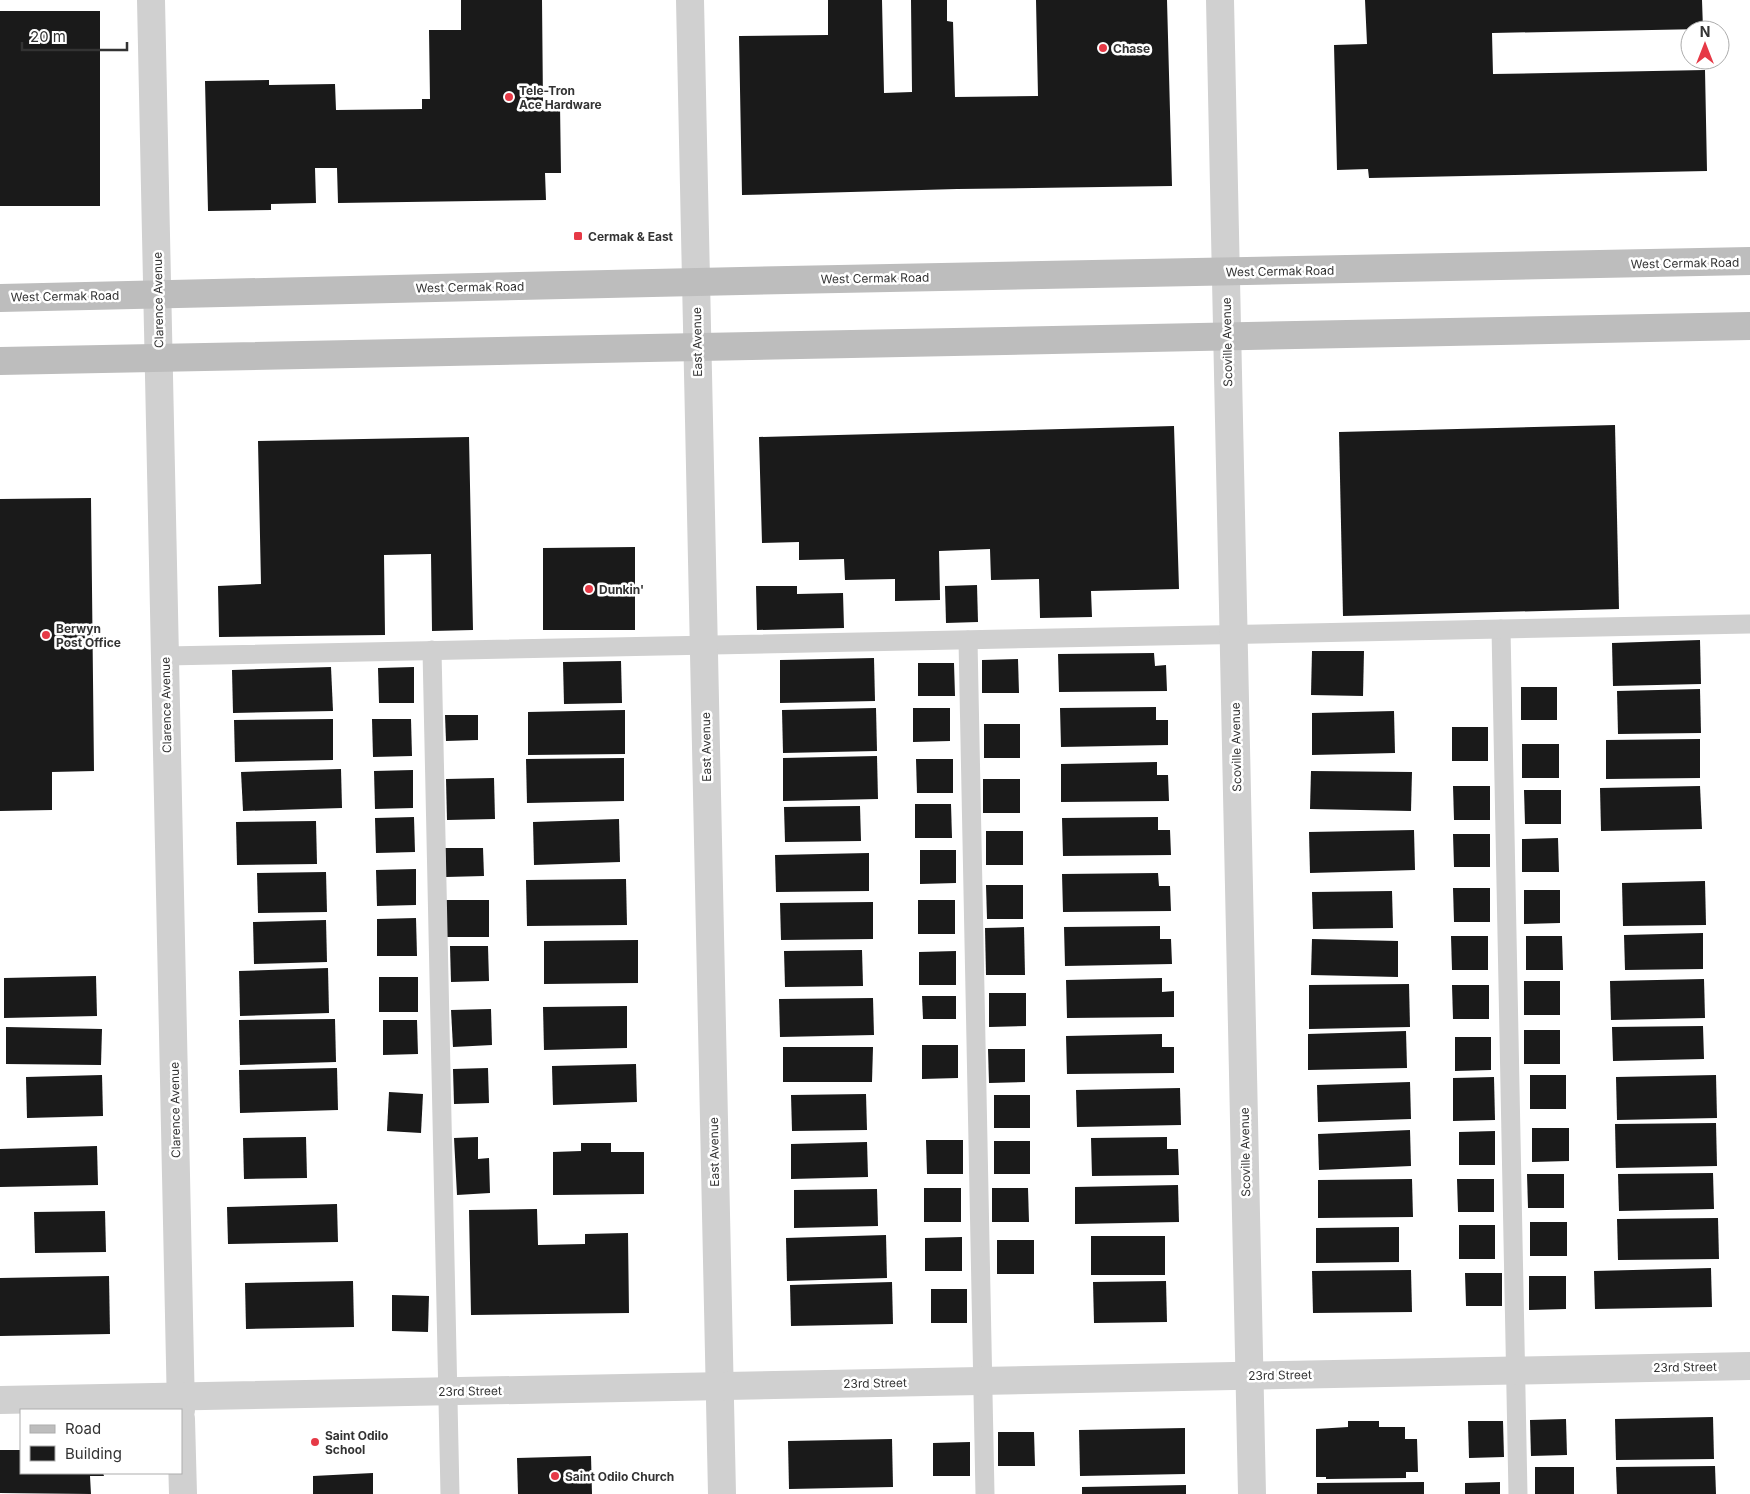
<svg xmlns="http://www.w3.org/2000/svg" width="1750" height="1494" font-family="Inter,sans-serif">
<rect width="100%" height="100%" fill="#fff"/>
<g fill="#1a1a1a">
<polygon points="461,0 542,0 543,105 560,105 561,173 545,173 546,200 338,203 337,168 315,168 316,203 271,204 271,210 208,211 205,81 269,80 269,85 335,84 336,110 422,109 422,99 430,99 429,30 461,30"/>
<polygon points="828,0 882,0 884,93 912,92 911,0 947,0 947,21 953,22 955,97 1038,96 1036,0 1167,0 1172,186 957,189 742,195 739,36 828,35"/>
<polygon points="1365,0 1702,0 1703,29 1492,33 1493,74 1705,70 1707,171 1369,178 1368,169 1337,170 1334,45 1367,44"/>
<rect x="0" y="11" width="100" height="195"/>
<polygon points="1615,425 1619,609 1343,616 1339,432"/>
<polygon points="1174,426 1179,589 1091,591 1092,617 1040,618 1039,579 991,580 990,549 939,551 940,600 895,601 895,579 845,580 844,559 799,560 799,542 762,543 759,437"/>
<polygon points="469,437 473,630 432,631 431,554 384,555 385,635 219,637 218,586 261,584 258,441"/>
<polygon points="91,498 94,771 52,772 52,810 0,811 0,499"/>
<polygon points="635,547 635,630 543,630 543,548"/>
<polygon points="977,585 978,622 946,623 945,586"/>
<polygon points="756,586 797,586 797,594 843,593 844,628 757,630"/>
<polygon points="1700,640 1701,684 1613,686 1612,643"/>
<polygon points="1312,651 1364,651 1363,696 1311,695"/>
<polygon points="1154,653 1155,666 1166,665 1167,691 1059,692 1058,654"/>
<polygon points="874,658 875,701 780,703 780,660"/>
<polygon points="1018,659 1019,693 982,693 982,660"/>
<polygon points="621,661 622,703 564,704 563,662"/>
<polygon points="918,663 954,663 955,696 918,696"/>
<polygon points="331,667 333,711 233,713 232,670"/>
<polygon points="414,667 414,703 379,703 378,668"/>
<rect x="1521" y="687" width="36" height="33"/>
<polygon points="1700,689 1701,733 1618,734 1617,691"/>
<polygon points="1156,707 1156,720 1168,720 1168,745 1061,747 1060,708"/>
<polygon points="876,708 877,751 783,753 782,710"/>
<polygon points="913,708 950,708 950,741 913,742"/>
<polygon points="625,710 625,754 528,755 528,712"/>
<polygon points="1394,711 1395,753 1312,755 1312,713"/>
<polygon points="445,715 478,715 478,740 446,741"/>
<polygon points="333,719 333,760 235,762 234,720"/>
<polygon points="372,719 411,719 412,756 373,757"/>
<rect x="984" y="724" width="36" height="34"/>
<rect x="1452" y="727" width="36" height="34"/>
<polygon points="1700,739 1700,778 1606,779 1606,740"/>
<rect x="1522" y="744" width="37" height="34"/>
<polygon points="877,756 878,799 783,801 783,758"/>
<polygon points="624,758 624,801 527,803 526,759"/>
<polygon points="916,759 953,759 953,793 917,793"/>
<polygon points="1157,762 1157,775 1168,775 1169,801 1061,802 1061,764"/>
<polygon points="341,769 342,808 243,811 241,772"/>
<polygon points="413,770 413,808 375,809 374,771"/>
<polygon points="1311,771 1412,772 1411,811 1310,809"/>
<polygon points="494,778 495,819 447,820 446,779"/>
<rect x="983" y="779" width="37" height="34"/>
<polygon points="1453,786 1490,786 1490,820 1454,820"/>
<polygon points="1700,786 1702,829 1601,831 1600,788"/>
<polygon points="1524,790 1561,790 1561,824 1525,824"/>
<polygon points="915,804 951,804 952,838 915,838"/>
<polygon points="860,806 861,841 785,842 784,807"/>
<polygon points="414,817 415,852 376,853 375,818"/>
<polygon points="1158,817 1158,830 1170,830 1171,855 1063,856 1062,818"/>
<polygon points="619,819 620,862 534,865 533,822"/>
<polygon points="316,821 317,864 237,865 236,822"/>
<polygon points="1414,830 1415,870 1310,873 1309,832"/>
<rect x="986" y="831" width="37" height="34"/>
<polygon points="1453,834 1490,834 1490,867 1454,867"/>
<polygon points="1558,838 1559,872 1522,872 1522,839"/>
<polygon points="445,848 483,848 484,876 446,877"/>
<polygon points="920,850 956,850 956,883 920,884"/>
<polygon points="869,853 869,891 776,892 775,855"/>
<polygon points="416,869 416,905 377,906 376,870"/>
<polygon points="326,872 327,912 258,913 257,873"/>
<polygon points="1158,873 1159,886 1170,886 1171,911 1063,912 1062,874"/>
<polygon points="626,879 627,925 527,926 526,880"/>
<polygon points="1705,881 1706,925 1623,926 1622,883"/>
<polygon points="986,885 1023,885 1023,919 987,919"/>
<polygon points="1453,888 1490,888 1490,922 1454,922"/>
<polygon points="1524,890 1560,890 1560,923 1524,924"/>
<polygon points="1392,891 1393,928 1313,929 1312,892"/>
<rect x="445" y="900" width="44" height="37"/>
<rect x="918" y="900" width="37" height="34"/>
<polygon points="873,902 873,939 781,940 780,903"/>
<polygon points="416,918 417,956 377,956 377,919"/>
<polygon points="326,920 327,962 254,964 253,922"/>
<polygon points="1160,926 1160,939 1171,939 1172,964 1065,966 1064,927"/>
<polygon points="1024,927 1025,975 986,975 985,928"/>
<polygon points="1703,933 1703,969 1625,970 1624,935"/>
<polygon points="1451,936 1488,936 1488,970 1452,970"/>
<polygon points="1526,936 1562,936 1563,970 1526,970"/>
<polygon points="1312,939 1398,941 1398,977 1311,975"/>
<polygon points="638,940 638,983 544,984 544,941"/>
<polygon points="450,946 488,946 489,981 451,982"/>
<polygon points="862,950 863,986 785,987 784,951"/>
<polygon points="956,951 956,985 919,985 919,952"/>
<polygon points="328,968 329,1013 240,1016 239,971"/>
<polygon points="96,976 97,1016 4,1018 4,978"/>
<rect x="379" y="977" width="39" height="35"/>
<polygon points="1162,978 1162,992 1174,991 1174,1017 1067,1018 1066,980"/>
<polygon points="1704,979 1705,1018 1611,1020 1610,981"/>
<rect x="1524" y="981" width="36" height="34"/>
<polygon points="1409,984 1410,1027 1309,1029 1309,985"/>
<polygon points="1452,985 1489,985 1489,1019 1453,1019"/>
<polygon points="989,993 1026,993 1026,1026 989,1027"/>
<polygon points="922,996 956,996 956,1019 923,1019"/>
<polygon points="873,998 874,1035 780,1037 779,999"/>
<polygon points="627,1006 627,1048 544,1050 543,1007"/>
<polygon points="491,1009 492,1045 453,1047 451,1010"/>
<polygon points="335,1019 336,1062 240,1065 239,1020"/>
<polygon points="383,1020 417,1020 418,1054 383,1055"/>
<polygon points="1703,1026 1704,1059 1613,1061 1612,1027"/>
<polygon points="6,1027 102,1029 101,1065 6,1064"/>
<rect x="1524" y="1030" width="36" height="34"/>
<polygon points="1406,1031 1407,1068 1308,1070 1308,1034"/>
<polygon points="1162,1034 1162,1047 1174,1047 1174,1073 1067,1074 1066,1036"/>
<polygon points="1455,1037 1491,1037 1491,1070 1455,1071"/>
<polygon points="922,1045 958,1045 958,1078 922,1079"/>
<polygon points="783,1047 873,1047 872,1082 783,1082"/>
<polygon points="988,1049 1025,1049 1025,1082 989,1083"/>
<polygon points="636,1064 637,1102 553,1105 552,1066"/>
<polygon points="337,1068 338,1110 240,1113 239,1070"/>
<polygon points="488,1068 489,1103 454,1104 453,1069"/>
<polygon points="102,1075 103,1116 27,1118 26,1077"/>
<rect x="1530" y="1075" width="36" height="34"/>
<polygon points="1716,1075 1717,1118 1617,1120 1616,1077"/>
<polygon points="1494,1077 1495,1120 1453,1121 1453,1078"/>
<polygon points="1410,1082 1411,1119 1318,1122 1317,1085"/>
<polygon points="1180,1088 1181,1125 1077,1127 1076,1090"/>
<polygon points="389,1092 423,1094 421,1133 387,1131"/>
<polygon points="866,1094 867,1130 792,1131 791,1095"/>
<rect x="994" y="1095" width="36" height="33"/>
<polygon points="1716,1123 1717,1166 1616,1168 1615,1124"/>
<polygon points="1532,1128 1569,1128 1569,1161 1532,1162"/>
<polygon points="1410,1130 1411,1166 1319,1170 1318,1134"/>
<polygon points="1495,1131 1495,1165 1459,1165 1459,1132"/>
<polygon points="306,1137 307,1178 244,1179 243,1138"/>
<polygon points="478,1137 478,1159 489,1158 490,1193 457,1195 454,1138"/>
<polygon points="1167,1137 1167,1149 1178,1149 1179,1175 1092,1176 1091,1138"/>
<polygon points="926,1140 963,1140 963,1174 927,1174"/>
<rect x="994" y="1141" width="36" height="33"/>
<polygon points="867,1142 868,1177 791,1179 791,1144"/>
<polygon points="581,1143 611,1143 611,1152 644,1152 644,1194 553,1195 553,1152 581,1151"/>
<polygon points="97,1146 98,1185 0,1187 0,1149"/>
<polygon points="1713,1173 1714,1209 1619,1211 1618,1174"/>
<polygon points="1527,1174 1564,1174 1564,1208 1528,1208"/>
<polygon points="1412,1179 1413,1217 1318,1218 1318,1180"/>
<polygon points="1457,1179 1494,1179 1494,1212 1458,1212"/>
<polygon points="1178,1185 1179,1222 1075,1224 1075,1187"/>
<rect x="924" y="1188" width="37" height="34"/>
<polygon points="992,1188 1028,1188 1029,1222 992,1222"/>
<polygon points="877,1189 878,1226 794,1228 794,1190"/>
<polygon points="337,1204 338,1242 228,1244 227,1207"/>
<polygon points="537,1209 538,1245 585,1244 585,1234 628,1233 629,1313 471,1315 469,1210"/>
<polygon points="105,1211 106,1252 35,1253 34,1212"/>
<polygon points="1718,1218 1719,1259 1618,1260 1617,1219"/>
<rect x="1530" y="1222" width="37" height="34"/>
<rect x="1459" y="1225" width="36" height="34"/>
<polygon points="1399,1227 1399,1262 1316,1263 1316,1228"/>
<polygon points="886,1235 887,1278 787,1281 786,1238"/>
<rect x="1091" y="1236" width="74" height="39"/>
<polygon points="962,1237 962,1271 925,1271 925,1238"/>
<rect x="997" y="1240" width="37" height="34"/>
<polygon points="1711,1268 1712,1307 1595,1309 1594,1271"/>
<polygon points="1411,1270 1412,1312 1313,1313 1312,1271"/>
<polygon points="1465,1273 1502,1273 1502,1306 1466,1306"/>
<polygon points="109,1276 110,1334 0,1336 0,1278"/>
<polygon points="1529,1276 1566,1276 1566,1309 1529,1310"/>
<polygon points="353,1281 354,1327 246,1329 245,1283"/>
<polygon points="1166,1281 1167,1322 1094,1323 1093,1282"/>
<polygon points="892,1282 893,1324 791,1326 790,1285"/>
<rect x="931" y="1289" width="36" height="34"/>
<polygon points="392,1295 429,1296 428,1332 392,1331"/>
<polygon points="1713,1417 1714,1459 1616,1460 1615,1419"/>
<polygon points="1566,1419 1567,1455 1531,1456 1530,1420"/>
<polygon points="1348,1421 1379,1421 1379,1427 1405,1427 1405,1439 1417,1439 1418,1472 1406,1472 1406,1478 1326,1479 1326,1477 1316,1477 1316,1429 1348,1427"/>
<polygon points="1468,1421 1503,1421 1504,1457 1469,1458"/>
<polygon points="1185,1428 1185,1474 1080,1476 1079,1430"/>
<polygon points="998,1432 1034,1432 1035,1466 998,1466"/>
<polygon points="892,1439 893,1487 789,1489 788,1441"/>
<polygon points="970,1442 970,1476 933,1476 933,1443"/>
<polygon points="0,1450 21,1450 21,1473 103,1473 104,1476 90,1476 91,1494 0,1493"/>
<polygon points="591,1456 592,1494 518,1494 517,1458"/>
<polygon points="1715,1466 1716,1494 1617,1494 1616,1467"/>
<rect x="1535" y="1467" width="39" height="27"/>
<polygon points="373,1473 373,1494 313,1494 313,1476"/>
<polygon points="1424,1482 1424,1494 1317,1494 1317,1483"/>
<polygon points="1500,1482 1500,1494 1465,1494 1465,1483"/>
<polygon points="1186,1485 1186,1494 1082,1494 1082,1487"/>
</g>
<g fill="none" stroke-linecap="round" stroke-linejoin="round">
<g stroke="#d0d0d0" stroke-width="19">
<polyline points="1501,629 1518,1494"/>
<polyline points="968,640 985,1494"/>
<polyline points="432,650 450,1494"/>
<polyline points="165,656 1750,624"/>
</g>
<g stroke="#d0d0d0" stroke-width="28">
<polyline points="151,0 181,1410"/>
<polyline points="690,0 722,1494"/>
<polyline points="1220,0 1252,1494"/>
<polyline points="0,1400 1750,1366"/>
<polyline points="181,1419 183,1494"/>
</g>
<g stroke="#bdbdbd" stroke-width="28">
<polyline points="0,298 741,281 1750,261"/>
<polyline points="0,361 1750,326"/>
</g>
</g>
<g fill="#e63946" stroke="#fff" stroke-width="2">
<circle cx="1103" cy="48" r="5"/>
<circle cx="509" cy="97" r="5"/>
<rect x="573" y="231" width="10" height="10" rx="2.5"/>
<circle cx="589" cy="589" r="5"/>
<circle cx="46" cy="635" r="5"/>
<circle cx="315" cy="1442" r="5"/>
<circle cx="555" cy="1476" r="5"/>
</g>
<g text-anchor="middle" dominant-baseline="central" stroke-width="5" stroke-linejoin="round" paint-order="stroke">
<g font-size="12" font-weight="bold" fill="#333" stroke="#fff" text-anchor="start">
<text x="1113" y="48">Chase</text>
<text x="519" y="90">Tele-Tron<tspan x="519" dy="14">Ace Hardware</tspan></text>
<text x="588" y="236">Cermak &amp; East</text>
<text x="599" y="589">Dunkin'</text>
<text x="56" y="628">Berwyn<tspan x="56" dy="14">Post Office</tspan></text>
<text x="325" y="1435">Saint Odilo<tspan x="325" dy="14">School</tspan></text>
<text x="565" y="1476">Saint Odilo Church</text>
</g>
<g font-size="12" fill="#333" stroke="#fff">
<text transform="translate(1685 263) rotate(-1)">West Cermak Road</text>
<text transform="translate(1280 271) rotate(-1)">West Cermak Road</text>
<text transform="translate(875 278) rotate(-1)">West Cermak Road</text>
<text transform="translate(470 287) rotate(-1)">West Cermak Road</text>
<text transform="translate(65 296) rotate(-1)">West Cermak Road</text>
<text transform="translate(158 300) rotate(-91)">Clarence Avenue</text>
<text transform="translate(697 342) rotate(-91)">East Avenue</text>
<text transform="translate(1227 342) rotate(-91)">Scoville Avenue</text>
<text transform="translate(166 705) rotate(-91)">Clarence Avenue</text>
<text transform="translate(706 747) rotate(-91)">East Avenue</text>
<text transform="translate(1236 747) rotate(-91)">Scoville Avenue</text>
<text transform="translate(175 1110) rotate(-91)">Clarence Avenue</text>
<text transform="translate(714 1152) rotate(-91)">East Avenue</text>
<text transform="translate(1245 1152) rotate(-91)">Scoville Avenue</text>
<text transform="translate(1685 1367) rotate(-1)">23rd Street</text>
<text transform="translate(1280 1375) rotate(-1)">23rd Street</text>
<text transform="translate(875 1383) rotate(-1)">23rd Street</text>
<text transform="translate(470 1391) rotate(-1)">23rd Street</text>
</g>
</g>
<rect x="20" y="1409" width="162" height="65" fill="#ffffff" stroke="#adadad"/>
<rect x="30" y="1425" width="25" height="8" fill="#bdbdbd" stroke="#adadad"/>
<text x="65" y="1434" font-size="15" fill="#333333">Road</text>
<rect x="30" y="1446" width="25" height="15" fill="#1a1a1a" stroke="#adadad"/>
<text x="65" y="1459" font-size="15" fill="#333333">Building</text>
<g transform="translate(1705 45)"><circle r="24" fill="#ffffff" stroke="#adadad"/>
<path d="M0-4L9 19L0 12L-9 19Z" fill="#e63946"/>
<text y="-8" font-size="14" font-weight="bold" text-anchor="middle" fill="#333333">N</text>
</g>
<path d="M22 42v8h105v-8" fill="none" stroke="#333333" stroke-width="2.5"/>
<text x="30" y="42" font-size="15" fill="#333333" stroke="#ffffff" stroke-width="4" paint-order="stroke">20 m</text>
</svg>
